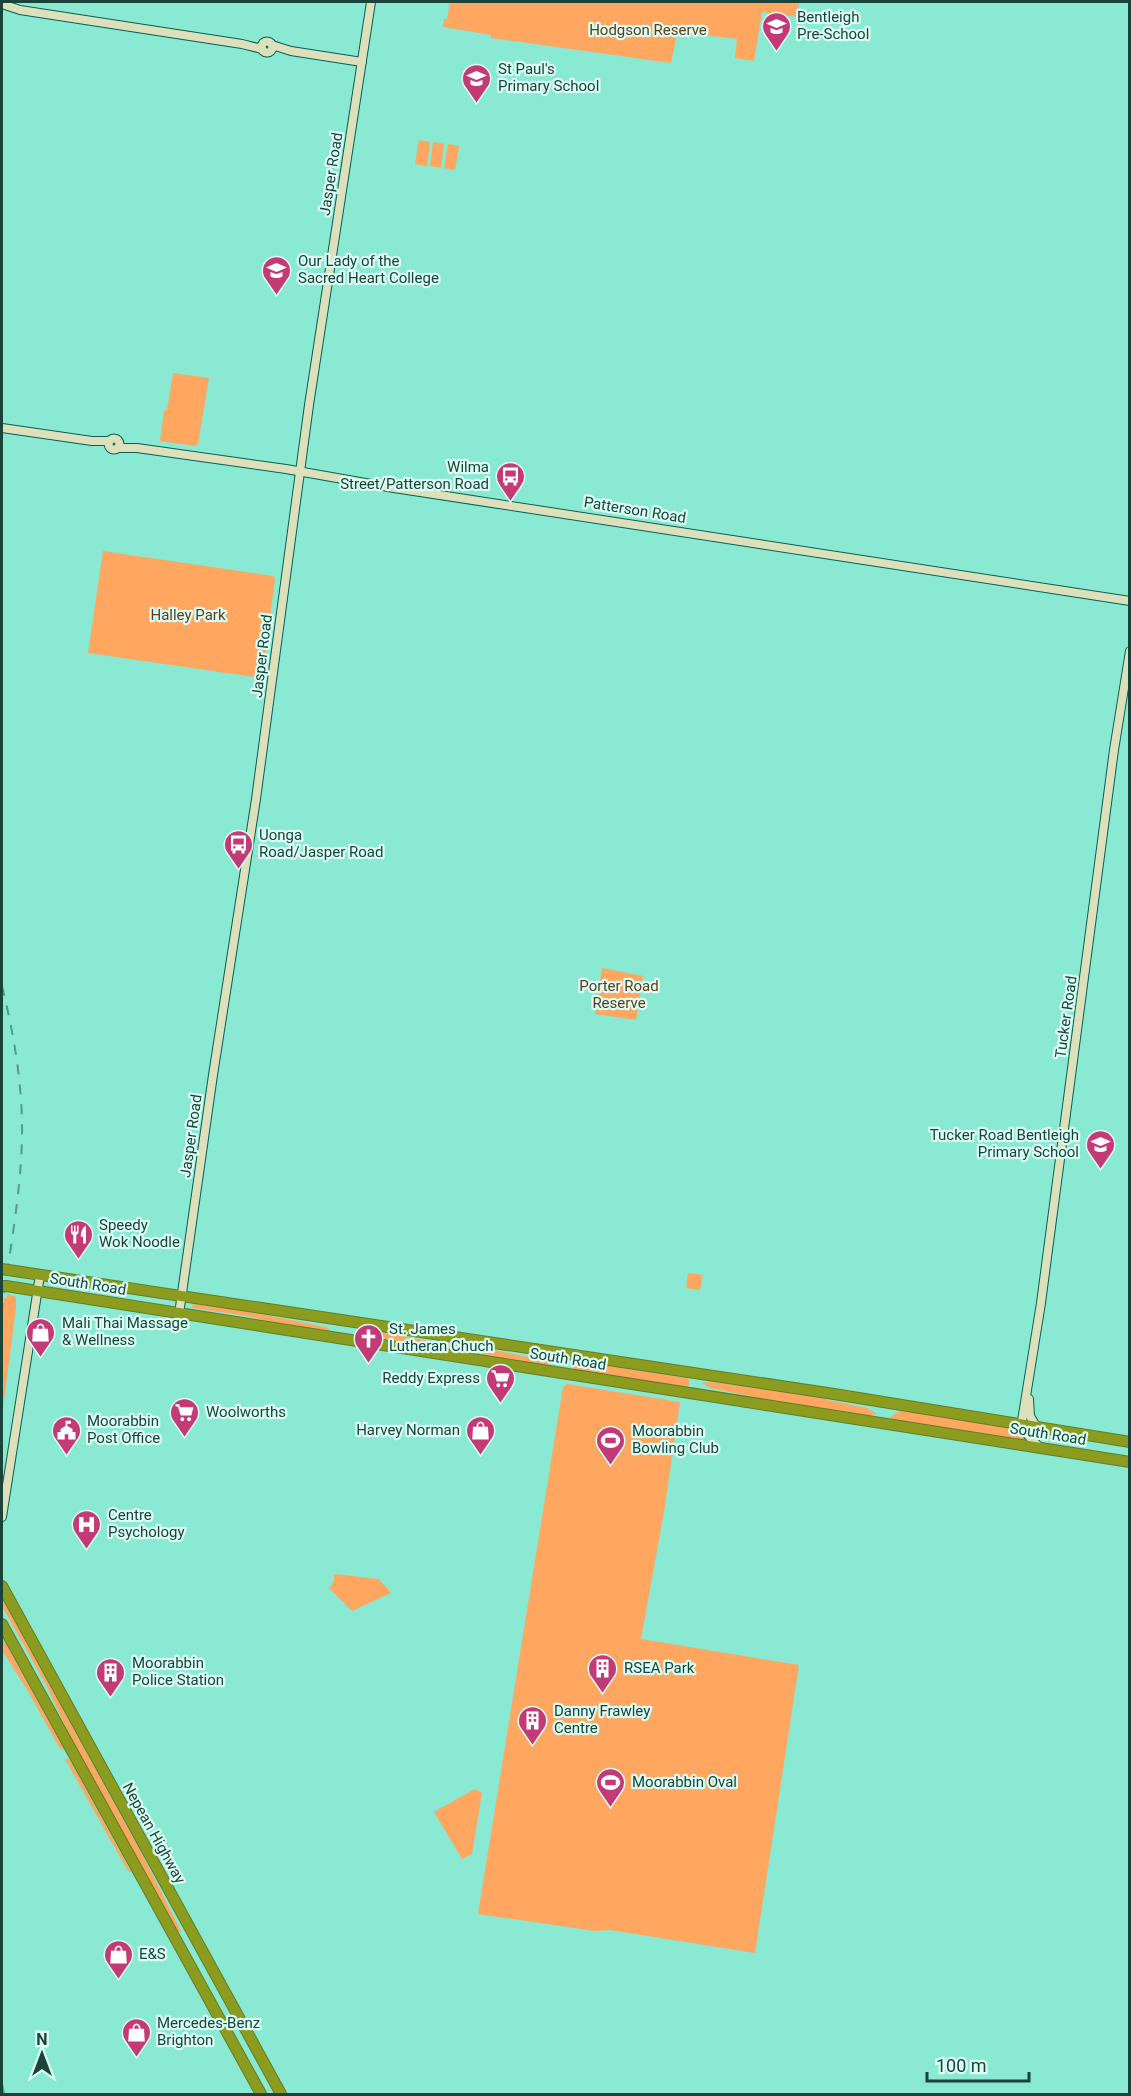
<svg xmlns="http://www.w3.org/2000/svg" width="1131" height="2096" font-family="Roboto,sans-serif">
<rect width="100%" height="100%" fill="#89e9d3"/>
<g fill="#ffa660">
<polygon points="450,2 799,2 797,17 762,12 754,61 735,58 737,39 695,34 678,30 671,63 491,38 491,35 443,27 444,19 447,19"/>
<polygon points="419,140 430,142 427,166 415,164"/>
<polygon points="433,142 444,144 441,168 430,166"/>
<polygon points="448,144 459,146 455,170 444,168"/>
<polygon points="173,373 209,378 198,444 196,446 160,441 164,410 167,410"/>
<polygon points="103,551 273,576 275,579 262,678 88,653"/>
<polygon points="602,968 643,976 636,1020 595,1014"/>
<polygon points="688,1273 703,1275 700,1290 686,1288"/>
<polygon points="7,1294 16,1297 16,1307 2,1416 2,1321 4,1298 7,1298"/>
<polygon points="193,1304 240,1310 326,1327 331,1330 294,1327 247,1316 194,1308 192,1307"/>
<polygon points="359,1328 472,1349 479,1355 428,1348 359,1333 358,1330"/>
<polygon points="481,1347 547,1361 552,1364 548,1365 485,1356"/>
<polygon points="583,1362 687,1378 689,1380 689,1385 686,1387 574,1370 573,1365"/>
<polygon points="712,1382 799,1394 867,1408 877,1414 866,1416 765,1399 710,1388 702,1383"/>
<polygon points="567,1384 680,1402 664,1512 641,1639 799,1665 755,1953 610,1930 595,1931 478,1914 563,1387"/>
<polygon points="909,1410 1020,1428 1028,1441 891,1419 891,1416 900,1411"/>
<polygon points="334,1574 379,1579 391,1593 352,1611 329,1588 334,1582"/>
<polygon points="2,1598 145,1860 181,1931 178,1932 176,1929 72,1740 46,1685 2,1606"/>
<polygon points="2,1637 64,1749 62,1750 59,1747 29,1693 2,1650"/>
<polygon points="67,1758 72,1764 131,1872 129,1872 126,1868 65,1759"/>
<polygon points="475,1789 482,1793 472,1854 462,1859 434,1812"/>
</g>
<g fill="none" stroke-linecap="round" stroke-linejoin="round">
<defs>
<g id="secondary">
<polyline points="2,4 20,10 242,44 262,49"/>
<circle cx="267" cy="47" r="5.5"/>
<polyline points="272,45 291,51 362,62"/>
<polyline points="2,428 92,441 109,441"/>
<circle cx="114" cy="444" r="5.5"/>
<polyline points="118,448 137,448 286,469 394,488 1130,601"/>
<polyline points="179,1314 213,1075 256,799 309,405 371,2"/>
<polyline points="1029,1399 1030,1416 1036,1426"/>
<polyline points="1040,1448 1024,1431 1022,1421 1041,1303 1114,750 1130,651"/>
<polyline points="2,1517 40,1275"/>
</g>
<g id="highway">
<polyline points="15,1271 834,1394 1130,1442"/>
<polyline points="6,1286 1130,1462"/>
<polyline points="2,1586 281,2094"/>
<polyline points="2,1624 261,2094"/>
</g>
</defs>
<use href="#secondary" stroke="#085e50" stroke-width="10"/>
<use href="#highway" stroke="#637d28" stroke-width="12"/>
<use href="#secondary" stroke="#dce1bc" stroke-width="8"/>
<use href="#highway" stroke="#8b9c1f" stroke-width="10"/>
<g stroke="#549a8b" stroke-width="2" stroke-dasharray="10 10" stroke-linecap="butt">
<path d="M2,986C13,1031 21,1075 22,1122C23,1184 10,1247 2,1309"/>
<polyline points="2,2084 4,2094"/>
</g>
<defs>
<g id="highway-bridge">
<polyline points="2,1269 15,1271"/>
<polyline points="2,1286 6,1286"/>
</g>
</defs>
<use href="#highway-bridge" stroke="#637d28" stroke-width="12" stroke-linecap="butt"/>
<use href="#highway-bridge" stroke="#8b9c1f" stroke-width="10"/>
</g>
<defs>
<symbol id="school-pin" viewBox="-11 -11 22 30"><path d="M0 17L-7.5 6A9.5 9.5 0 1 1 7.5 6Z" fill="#c33a77" stroke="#dafdf4"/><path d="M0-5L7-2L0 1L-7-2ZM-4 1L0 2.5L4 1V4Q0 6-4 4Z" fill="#fff"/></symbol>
<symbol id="bus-pin" viewBox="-11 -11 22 30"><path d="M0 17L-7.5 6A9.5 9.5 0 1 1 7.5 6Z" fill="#c33a77" stroke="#dafdf4"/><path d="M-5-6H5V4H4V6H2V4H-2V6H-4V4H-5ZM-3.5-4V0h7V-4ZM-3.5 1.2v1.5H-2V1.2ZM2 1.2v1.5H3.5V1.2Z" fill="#fff"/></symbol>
<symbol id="restaurant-pin" viewBox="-11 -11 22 30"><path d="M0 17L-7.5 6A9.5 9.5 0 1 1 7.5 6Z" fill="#c33a77" stroke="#dafdf4"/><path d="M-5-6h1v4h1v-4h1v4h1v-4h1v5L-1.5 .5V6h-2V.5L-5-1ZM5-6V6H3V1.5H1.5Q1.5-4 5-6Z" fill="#fff"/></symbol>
<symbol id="shop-pin" viewBox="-11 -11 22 30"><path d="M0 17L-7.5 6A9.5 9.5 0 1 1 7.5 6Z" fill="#c33a77" stroke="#dafdf4"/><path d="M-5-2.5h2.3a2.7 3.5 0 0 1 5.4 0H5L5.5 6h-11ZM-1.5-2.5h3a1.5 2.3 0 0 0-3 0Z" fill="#fff"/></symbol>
<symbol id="church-pin" viewBox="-11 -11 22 30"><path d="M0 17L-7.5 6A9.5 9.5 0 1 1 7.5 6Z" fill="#c33a77" stroke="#dafdf4"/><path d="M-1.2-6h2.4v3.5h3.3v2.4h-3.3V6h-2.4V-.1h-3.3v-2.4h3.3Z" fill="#fff"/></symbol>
<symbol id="supermarket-pin" viewBox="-11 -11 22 30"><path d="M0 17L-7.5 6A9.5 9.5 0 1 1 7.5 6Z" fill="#c33a77" stroke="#dafdf4"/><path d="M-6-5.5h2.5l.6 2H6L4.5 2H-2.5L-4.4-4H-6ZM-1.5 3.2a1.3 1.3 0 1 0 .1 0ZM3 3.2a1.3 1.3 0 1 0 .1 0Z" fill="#fff"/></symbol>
<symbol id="civic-pin" viewBox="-11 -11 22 30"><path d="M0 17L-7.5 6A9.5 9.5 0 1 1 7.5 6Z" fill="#c33a77" stroke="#dafdf4"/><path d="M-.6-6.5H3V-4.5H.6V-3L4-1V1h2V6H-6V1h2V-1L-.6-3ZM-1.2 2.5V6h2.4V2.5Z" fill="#fff"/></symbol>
<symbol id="stadium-pin" viewBox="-11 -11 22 30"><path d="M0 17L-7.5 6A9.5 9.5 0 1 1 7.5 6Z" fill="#c33a77" stroke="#dafdf4"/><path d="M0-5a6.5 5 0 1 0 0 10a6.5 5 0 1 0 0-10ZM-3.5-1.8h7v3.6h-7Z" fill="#fff"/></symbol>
<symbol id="hospital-pin" viewBox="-11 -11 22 30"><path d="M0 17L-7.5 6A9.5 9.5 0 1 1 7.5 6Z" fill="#c33a77" stroke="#dafdf4"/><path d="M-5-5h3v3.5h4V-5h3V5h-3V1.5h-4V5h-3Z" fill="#fff"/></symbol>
<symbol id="building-pin" viewBox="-11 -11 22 30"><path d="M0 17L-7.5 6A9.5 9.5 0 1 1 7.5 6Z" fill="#c33a77" stroke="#dafdf4"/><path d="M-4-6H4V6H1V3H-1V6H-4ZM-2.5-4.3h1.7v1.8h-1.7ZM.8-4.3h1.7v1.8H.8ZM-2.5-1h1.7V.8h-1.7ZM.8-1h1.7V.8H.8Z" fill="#fff"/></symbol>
</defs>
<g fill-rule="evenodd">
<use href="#school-pin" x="760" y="10" width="33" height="45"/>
<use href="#school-pin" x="460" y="62" width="33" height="45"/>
<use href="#school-pin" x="260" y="254" width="33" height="45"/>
<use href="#bus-pin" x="494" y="460" width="33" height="45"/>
<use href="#bus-pin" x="222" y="828" width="33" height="45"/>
<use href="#school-pin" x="1084" y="1128" width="33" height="45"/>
<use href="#restaurant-pin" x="62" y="1218" width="33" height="45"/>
<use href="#shop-pin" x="24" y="1316" width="33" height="45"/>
<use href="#church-pin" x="352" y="1322" width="33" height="45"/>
<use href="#supermarket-pin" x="484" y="1362" width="33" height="45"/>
<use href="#supermarket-pin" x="168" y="1396" width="33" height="45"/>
<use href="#civic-pin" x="50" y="1414" width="33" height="45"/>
<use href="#shop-pin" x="464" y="1414" width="33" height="45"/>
<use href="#stadium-pin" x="594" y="1424" width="33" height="45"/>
<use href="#hospital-pin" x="70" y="1508" width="33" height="45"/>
<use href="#building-pin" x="586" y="1652" width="33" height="45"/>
<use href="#building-pin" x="94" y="1656" width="33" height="45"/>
<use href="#building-pin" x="516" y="1704" width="33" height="45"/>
<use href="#stadium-pin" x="594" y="1766" width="33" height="45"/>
<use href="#shop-pin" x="102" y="1938" width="33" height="45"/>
<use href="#shop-pin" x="120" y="2016" width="33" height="45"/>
</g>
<g text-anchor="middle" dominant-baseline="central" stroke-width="4.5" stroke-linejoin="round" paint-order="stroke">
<g font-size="15" fill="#1a433a" stroke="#dafdf4" text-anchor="start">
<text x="797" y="17">Bentleigh<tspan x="797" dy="17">Pre-School</tspan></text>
<text x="498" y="69">St Paul's<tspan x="498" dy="17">Primary School</tspan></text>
<text x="298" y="261">Our Lady of the<tspan x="298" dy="17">Sacred Heart College</tspan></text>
<text x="489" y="467" text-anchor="end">Wilma<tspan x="489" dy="17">Street/Patterson Road</tspan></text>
<text x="259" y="835">Uonga<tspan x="259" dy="17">Road/Jasper Road</tspan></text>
<text x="1079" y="1135" text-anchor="end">Tucker Road Bentleigh<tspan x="1079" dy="17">Primary School</tspan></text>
<text x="99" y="1225">Speedy<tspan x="99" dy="17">Wok Noodle</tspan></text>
<text x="62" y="1323">Mali Thai Massage<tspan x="62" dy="17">&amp; Wellness</tspan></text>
<text x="389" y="1329">St. James<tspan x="389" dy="17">Lutheran Chuch</tspan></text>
<text x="480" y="1378" text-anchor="end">Reddy Express</text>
<text x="206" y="1412">Woolworths</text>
<text x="87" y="1421">Moorabbin<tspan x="87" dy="17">Post Office</tspan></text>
<text x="460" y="1430" text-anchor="end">Harvey Norman</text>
<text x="632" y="1431">Moorabbin<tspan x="632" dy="17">Bowling Club</tspan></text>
<text x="108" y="1515">Centre<tspan x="108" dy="17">Psychology</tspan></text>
<text x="132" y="1663">Moorabbin<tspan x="132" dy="17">Police Station</tspan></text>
<text x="624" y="1668">RSEA Park</text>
<text x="554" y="1711">Danny Frawley<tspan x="554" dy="17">Centre</tspan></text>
<text x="632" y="1782">Moorabbin Oval</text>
<text x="139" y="1954">E&amp;S</text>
<text x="157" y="2023">Mercedes-Benz<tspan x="157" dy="17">Brighton</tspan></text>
</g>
<g font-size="15" fill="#643b1a" stroke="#dafdf4">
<text x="648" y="30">Hodgson Reserve</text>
<text x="188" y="615">Halley Park</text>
<text x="619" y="986">Porter Road<tspan x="619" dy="17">Reserve</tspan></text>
</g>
<g font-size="15" fill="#1a433a" stroke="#dafdf4">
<text transform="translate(331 174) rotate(-81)">Jasper Road</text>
<text transform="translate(635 510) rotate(9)">Patterson Road</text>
<text transform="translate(262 656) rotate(-83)">Jasper Road</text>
<text transform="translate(1066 1017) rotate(-82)">Tucker Road</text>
<text transform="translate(191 1136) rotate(-82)">Jasper Road</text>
<text transform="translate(88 1284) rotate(9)">South Road</text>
<text transform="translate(568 1359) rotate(9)">South Road</text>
<text transform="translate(1048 1434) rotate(9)">South Road</text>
<text transform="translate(154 1833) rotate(61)">Nepean Highway</text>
</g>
</g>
<rect width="1131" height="2096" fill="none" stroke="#1a433a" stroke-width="6"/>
<g transform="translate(42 2054)" stroke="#dafdf4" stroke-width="4.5" paint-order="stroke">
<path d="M0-4.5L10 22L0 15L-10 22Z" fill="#1a433a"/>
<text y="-9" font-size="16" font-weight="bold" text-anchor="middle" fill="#1a433a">N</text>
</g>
<path d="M927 2072v9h102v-9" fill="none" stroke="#1a433a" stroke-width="3"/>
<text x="936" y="2072" font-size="18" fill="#1a433a" stroke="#dafdf4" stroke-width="4.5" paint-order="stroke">100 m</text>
</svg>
